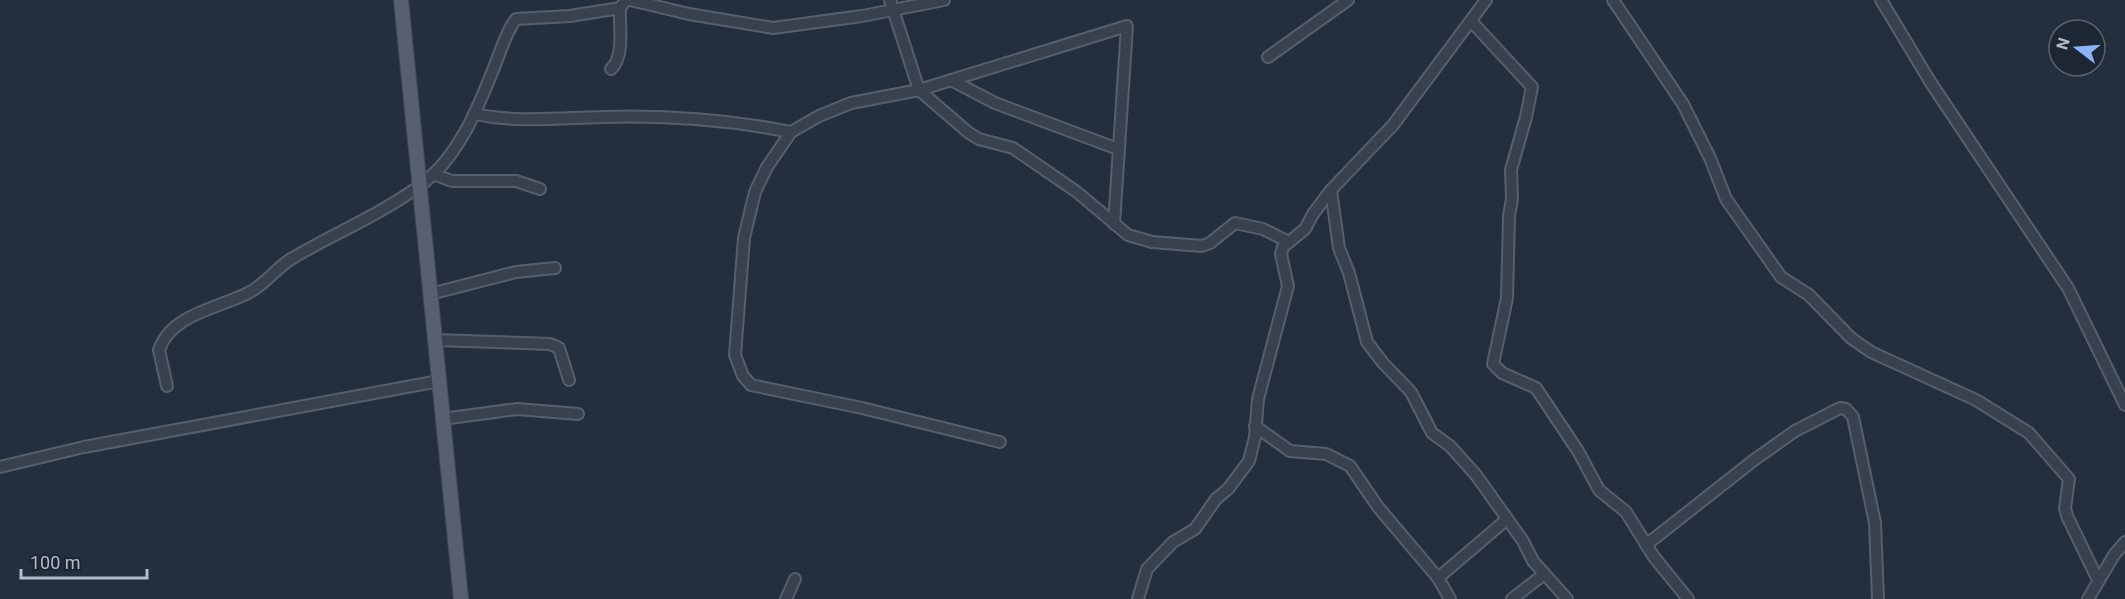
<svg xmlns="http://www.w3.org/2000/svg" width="2125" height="599" font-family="Roboto,sans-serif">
<rect width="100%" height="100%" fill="#242f3e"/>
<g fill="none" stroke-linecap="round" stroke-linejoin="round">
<defs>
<g id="minor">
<polyline points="630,0 689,14 773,28 862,16 944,0"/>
<polyline points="890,0 919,90 969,133 979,139 1013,148 1077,192 1128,235 1152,242 1202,246 1210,243 1235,223 1263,229 1289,242"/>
<polyline points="1613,0 1683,104 1710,158 1726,199 1781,277 1809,295 1851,338 1871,352 1976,400 2029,433 2069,479 2065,508 2067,516 2098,580"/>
<polyline points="1881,0 1931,83 2068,288 2125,405"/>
<polyline points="1471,21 1532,87 1526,117 1511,170 1512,199 1509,216 1507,298 1493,364 1502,373 1536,388 1578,451 1599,490 1626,512 1654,557 1688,599"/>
<polyline points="1268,57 1348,0"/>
<path d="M611,69C625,56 619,26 620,8"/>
<polyline points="951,80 995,103 1118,149"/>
<path d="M474,114C518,123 558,118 603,117C665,115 730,120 791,132"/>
<polyline points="433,174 452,181 516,181 540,189"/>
<polyline points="1331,190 1339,248 1349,273 1367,342 1383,363 1411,392 1432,433 1450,446 1476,475 1523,541 1533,561 1567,599"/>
<polyline points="430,294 516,272 555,268"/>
<polyline points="435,340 550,344 559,348 569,380"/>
<path d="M167,386L159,350C171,314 219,308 248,293C265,285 275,269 291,259C333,234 379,215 418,187C458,159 478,108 495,65C501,50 506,32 516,19L570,16L620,8L626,0"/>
<polyline points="442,419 517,409 578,414"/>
<polyline points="1255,426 1290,451 1326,454 1350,466 1378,507 1438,578 1450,599"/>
<polyline points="1000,442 862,408 751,385 743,376 735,355 744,238 755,192 767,167 791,132 819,116 851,103 919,90 1127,26 1114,224"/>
<polyline points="0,467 84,447 439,381"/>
<polyline points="1646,545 1754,460 1795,431 1840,408 1846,409 1853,417 1875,523 1878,599"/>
<polyline points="1438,578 1506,520"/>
<polyline points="786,599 795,579"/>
<polyline points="1138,599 1147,569 1173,542 1195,529 1216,499 1228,489 1249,461 1255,437 1258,399 1288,286 1281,254 1283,247 1305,229 1313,214 1331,190 1393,125 1486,0"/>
<polyline points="1512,599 1543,575"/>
<polyline points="2088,599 2114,555 2125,542"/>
</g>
<polyline id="major" points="401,0 461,599"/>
</defs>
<use href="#minor" stroke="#565f6c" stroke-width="14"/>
<use href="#major" stroke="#414a57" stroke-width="16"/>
<use href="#minor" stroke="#38414e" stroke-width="10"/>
<use href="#major" stroke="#56606e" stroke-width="14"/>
</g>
<g transform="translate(2077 48) rotate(287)"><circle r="28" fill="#1d2633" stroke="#59626f" stroke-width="1.5"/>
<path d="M0-4.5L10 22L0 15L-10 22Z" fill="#8ab4f8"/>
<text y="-9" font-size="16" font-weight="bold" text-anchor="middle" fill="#b4bcc9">N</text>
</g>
<path d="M21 569v9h126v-9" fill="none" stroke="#b4bcc9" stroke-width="3"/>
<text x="30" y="569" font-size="18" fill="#b4bcc9" stroke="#1d2633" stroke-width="4.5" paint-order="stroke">100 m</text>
</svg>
